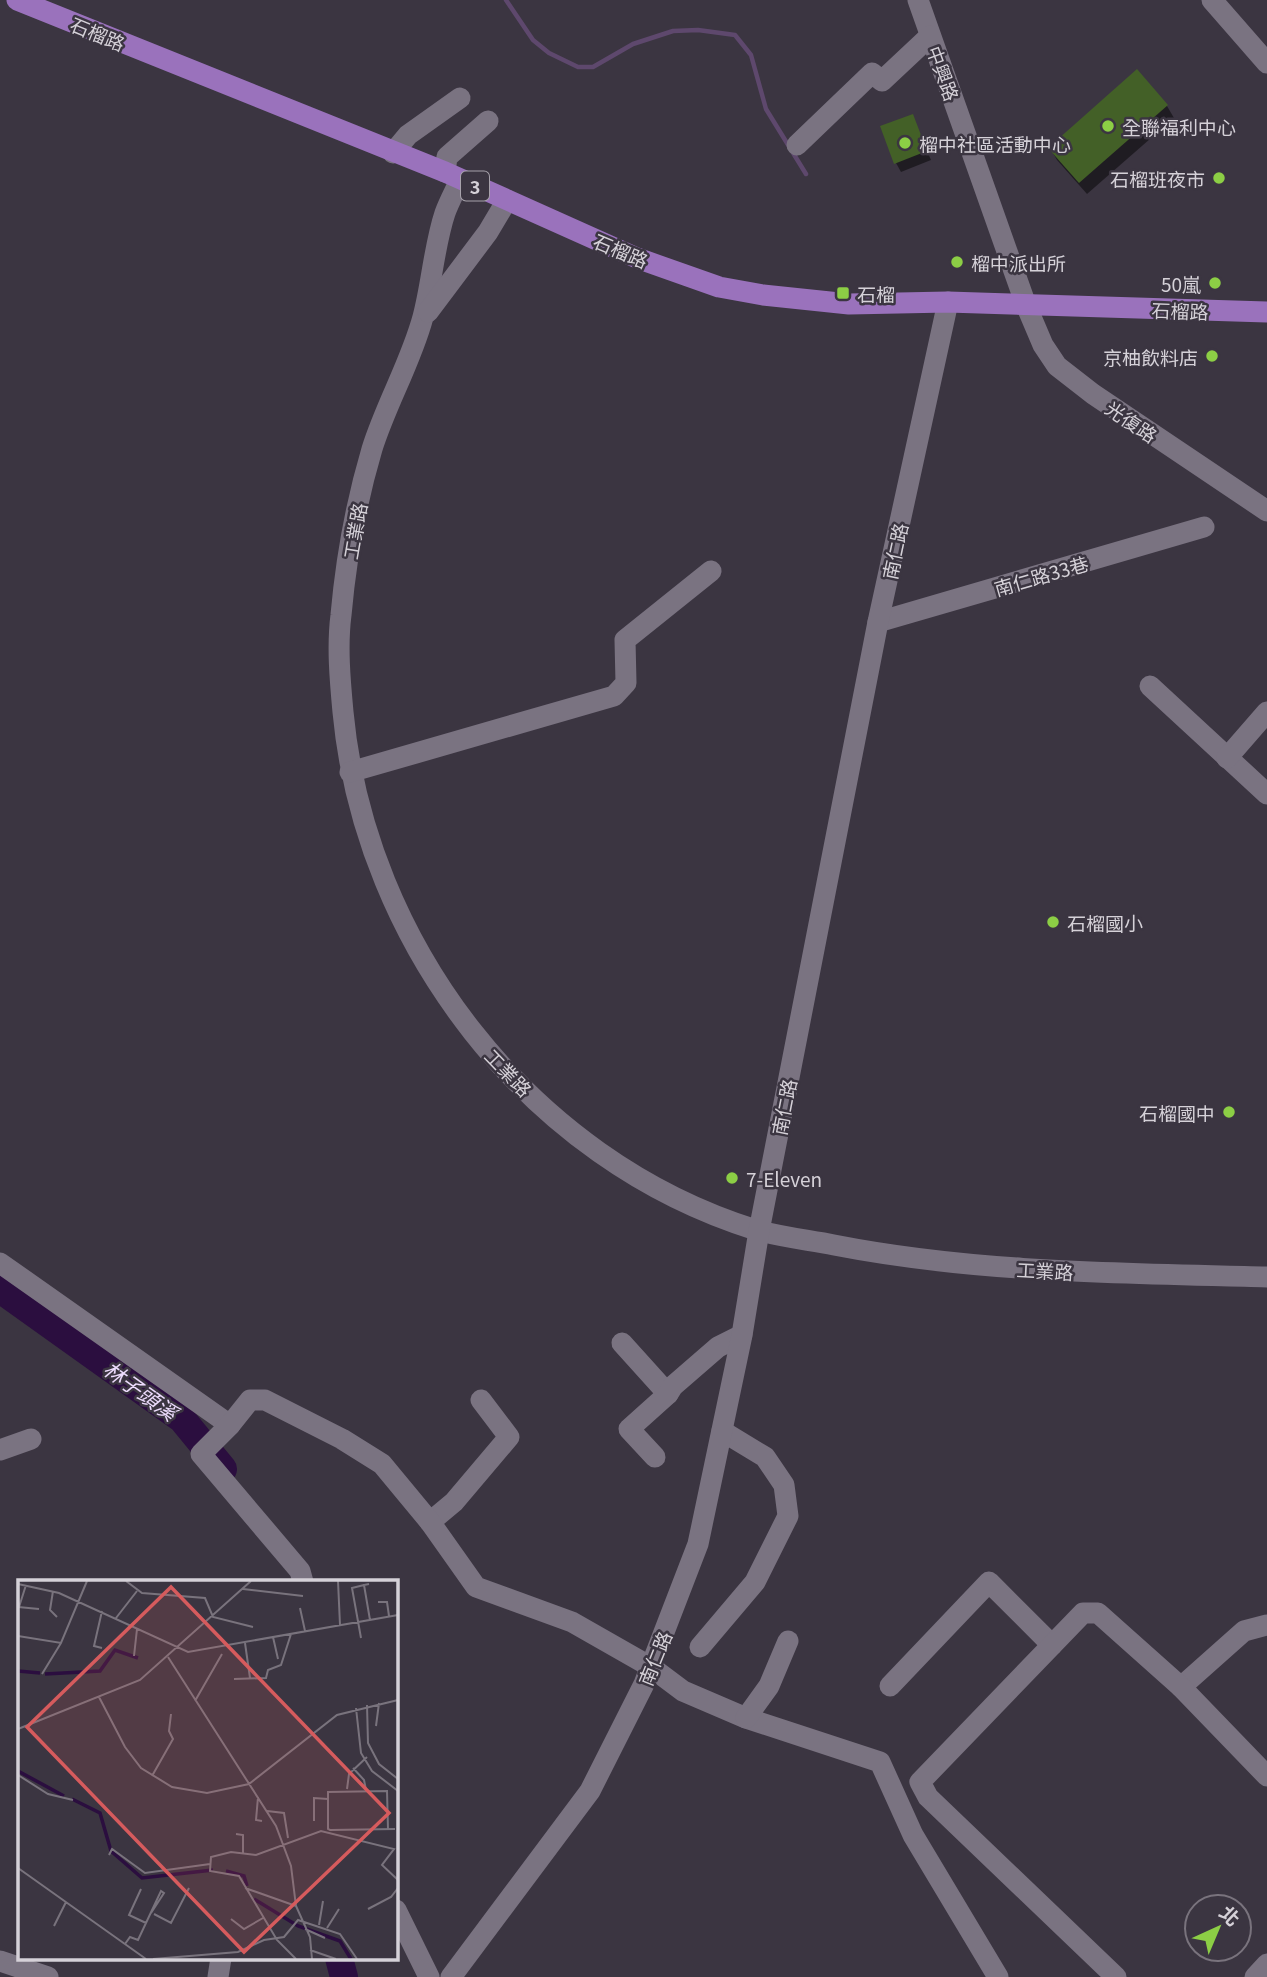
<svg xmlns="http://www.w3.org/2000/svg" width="1267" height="1977" font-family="Georgia,'Noto Sans TC',serif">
<rect width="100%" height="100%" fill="#3b3541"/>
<g fill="#0007">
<polygon points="1137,72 1167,106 1174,118 1087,194 1057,160 1050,148"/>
<polygon points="912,116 931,160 901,172 896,163"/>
</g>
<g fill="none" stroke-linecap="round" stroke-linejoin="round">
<polyline stroke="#5e486d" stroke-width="4.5" points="506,0 533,40 549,53 578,67 593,67 633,44 673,31 698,30 735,35 751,55 766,109 806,174"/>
<g stroke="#2b0e3f" stroke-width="28">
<polyline points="0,1289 182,1419 223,1469"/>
<polyline points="339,1958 344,1977"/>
</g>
</g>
<g fill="#436027">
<polygon points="1137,69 1168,105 1079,183 1048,148"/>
<polygon points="913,114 927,151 894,164 880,126"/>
</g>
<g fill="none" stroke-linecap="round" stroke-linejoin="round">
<g stroke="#7a7381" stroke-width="21">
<polyline points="918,0 1026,305 1043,345 1057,366 1093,394 1267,511"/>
<polyline points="1212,0 1267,63"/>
<polyline points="797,145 872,73 882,81 930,36"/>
<polyline points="393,153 408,135 460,98"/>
<polyline points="445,172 447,157 488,121"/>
<path d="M460,180C455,191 449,202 445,213C434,246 432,283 423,317C411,362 386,404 372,449C356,503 346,559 341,615C337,646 340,680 343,712C365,945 530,1160 756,1230C781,1237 808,1240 834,1245C977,1273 1122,1273 1267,1277"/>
<polyline points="428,312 488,232 507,200"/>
<polyline points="878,622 1204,527"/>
<polyline points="1150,686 1267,794"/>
<polyline points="1227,758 1267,712"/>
<polyline points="350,772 614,696 626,683 625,640 711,571"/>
<polyline points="0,1263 230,1425"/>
<polyline points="622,1343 668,1394"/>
<polyline points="0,1450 31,1439"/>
<polyline points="655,1457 629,1429 668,1394 673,1386 718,1347 742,1335"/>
<polyline points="430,1522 454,1502 509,1437 481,1400"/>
<polyline points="303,1582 300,1571 201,1454 230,1425 250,1400 265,1400 342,1439 382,1464 430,1522 476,1587 572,1622 651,1667 683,1691 746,1718 880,1762 913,1835 998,1977"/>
<polyline points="700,1647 755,1582 788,1516 784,1485 765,1457 722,1431"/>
<polyline points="890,1686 989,1582 1052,1645"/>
<polyline points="1181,1687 1244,1631 1267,1625"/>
<polyline points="746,1718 769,1686 788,1641"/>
<polyline points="396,1910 429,1977"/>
<polyline points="0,1961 48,1977"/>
<polyline points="218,1977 221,1958"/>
<polyline points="451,1977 590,1791 644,1684 698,1544 742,1335 759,1231 878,622 948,302"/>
<polyline points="1116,1977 928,1797 920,1782 1083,1613 1098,1613 1181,1687 1267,1776"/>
<polyline points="1255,1977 1267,1964"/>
</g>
<polyline stroke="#9a72bc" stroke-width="21" points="17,0 445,172 637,258 719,287 763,295 849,304 948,302 1267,312"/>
</g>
<g fill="#8cce45" stroke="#3b3541" stroke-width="2.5">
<circle cx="1108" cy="126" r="7"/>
<circle cx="905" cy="143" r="7"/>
<circle cx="1219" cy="178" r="7"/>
<circle cx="957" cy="262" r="7"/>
<circle cx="1215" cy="283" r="7"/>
<rect x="836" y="286" width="14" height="14" rx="3.5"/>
<circle cx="1212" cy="356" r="7"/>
<circle cx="1053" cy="922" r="7"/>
<circle cx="1229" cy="1112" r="7"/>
<circle cx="732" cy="1178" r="7"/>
</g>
<g text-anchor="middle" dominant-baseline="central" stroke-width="5" stroke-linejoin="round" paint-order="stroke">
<rect fill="#3b3541" stroke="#a7a2ab" stroke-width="2" x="461" y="171.5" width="28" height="29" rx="5"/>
<g font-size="18" font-weight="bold" fill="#d5d1d8">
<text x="475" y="186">3</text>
</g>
<g font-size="19" fill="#d5d1d8" stroke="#3b3541">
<text transform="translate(98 33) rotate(22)">石榴路</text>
<text transform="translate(944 73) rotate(70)">中興路</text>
<text transform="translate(621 250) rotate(23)">石榴路</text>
<text transform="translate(1180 310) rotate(2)">石榴路</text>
<text transform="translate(1132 421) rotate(34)">光復路</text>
<text transform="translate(354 531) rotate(-80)">工業路</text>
<text transform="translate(894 551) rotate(-78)">南仁路</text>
<text transform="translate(1041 575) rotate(-16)">南仁路33巷</text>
<text transform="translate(509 1072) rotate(46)">工業路</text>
<text transform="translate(783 1107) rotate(-79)">南仁路</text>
<text transform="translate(1045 1270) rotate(3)">工業路</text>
<text transform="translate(654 1658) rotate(-68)">南仁路</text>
</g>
<g font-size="19" fill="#d5d1d8" stroke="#3b3541" text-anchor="start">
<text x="1122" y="126">全聯福利中心</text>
<text x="919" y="143">榴中社區活動中心</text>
<text x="1205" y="178" text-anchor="end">石榴班夜市</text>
<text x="971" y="262">榴中派出所</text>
<text x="1201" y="283" text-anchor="end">50嵐</text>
<text x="857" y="293">石榴</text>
<text x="1198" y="356" text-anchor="end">京柚飲料店</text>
<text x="1067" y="922">石榴國小</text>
<text x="1215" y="1112" text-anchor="end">石榴國中</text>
<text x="746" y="1178">7-Eleven</text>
</g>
<g font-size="21" font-style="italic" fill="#eddcfd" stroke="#3b3541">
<text transform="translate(141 1390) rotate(36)">林子頭溪</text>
</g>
</g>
<g transform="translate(18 1580)">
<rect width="380" height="380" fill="#3b3541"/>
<path fill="none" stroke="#2b0e3f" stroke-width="3.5" d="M0,91L22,93M27,94L82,91L97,70L120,78M0,191L46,216M54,219L82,233L93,271L124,298L195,290M208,291L226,296L229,306M236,319L280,346L322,361L333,379"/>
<path fill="none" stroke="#79737d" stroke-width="2" d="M108,1L124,13L187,18L195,37L235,47M320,1L322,45M0,4L41,13L170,72L380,35M351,4L346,5L352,40M225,9L285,16M35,11L32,30L39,37M360,22H369L371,36M0,27L21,29M1,27L8,5M282,28L287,51M84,31L76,66L84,68M98,38L119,11M0,56L43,63L69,1M255,57L260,79M343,58L334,8L346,5M227,63L232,98M116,76L119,49M150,77L258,246L273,286L278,326L292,357L294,379M24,94L43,63M216,99L248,98L250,90L263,85L273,54M81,117L107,167L123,188L154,207L189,213L231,204L319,135L380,120M177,121L204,74M349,125L350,163L361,184L380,199M338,128L343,173L354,191L380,211M358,146L361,123M0,149L122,100L233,1M335,188L346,200L348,210M0,195L30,214L55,220M134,196L155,159L151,151L153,134M329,209L331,194L349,177M240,217L238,240L244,241M380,220V268M249,231L266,233L270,258M296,241V218L310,219M370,249L369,211L310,212V249L312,250L377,249M218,254L225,255V273M91,275L94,269L127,293L192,284M0,288L128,379M227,308L278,326M123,309L111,335L128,343M350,329L373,317L380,308M136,334L153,343L171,308M213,339L226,349L245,338M301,345L305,321M36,346L48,322M309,348L321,329M287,349L307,358M107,364L112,357L120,360L143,311L146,313L133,333M292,370L318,379M135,379L220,372L246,360L266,357L280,340L322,354L339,379M278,379L259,360L221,296L192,291L193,277L213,272L238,275L303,251L376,269L364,285L380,300"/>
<path fill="#d65b5d" fill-opacity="0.15" stroke="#d65b5d" stroke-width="3.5" d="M153,7L371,233L226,372L9,147Z"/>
<rect width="380" height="380" fill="none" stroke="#d5d1d8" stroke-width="3.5"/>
</g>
<g transform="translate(1218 1928) rotate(44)"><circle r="33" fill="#3b3541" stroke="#79737d" stroke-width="2"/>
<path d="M0-5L12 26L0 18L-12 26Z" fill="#8cce45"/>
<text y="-10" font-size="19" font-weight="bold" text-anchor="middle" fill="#d5d1d8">北</text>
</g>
</svg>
